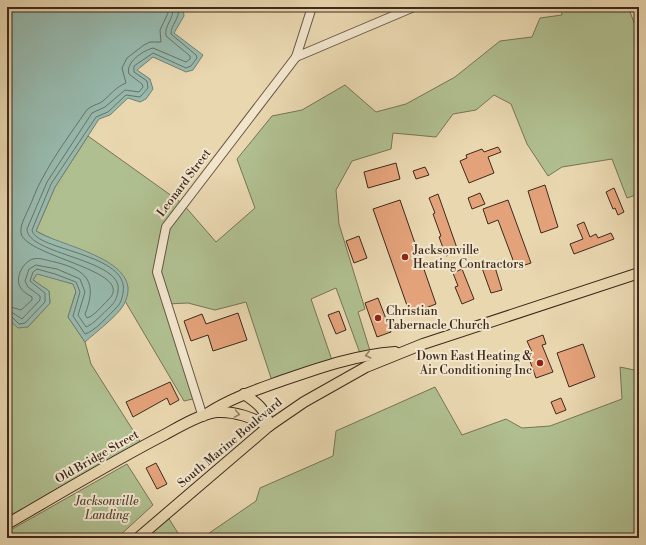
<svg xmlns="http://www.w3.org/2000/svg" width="646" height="545" font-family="'Libre Bodoni',serif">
<rect width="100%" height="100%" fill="#e9d7b0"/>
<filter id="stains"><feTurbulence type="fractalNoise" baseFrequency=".005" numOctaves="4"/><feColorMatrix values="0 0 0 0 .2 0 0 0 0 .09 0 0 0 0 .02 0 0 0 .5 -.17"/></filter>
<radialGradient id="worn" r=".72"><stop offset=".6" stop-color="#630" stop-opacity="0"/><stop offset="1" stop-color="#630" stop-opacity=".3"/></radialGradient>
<g fill="#b0bf90" stroke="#777456">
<polygon points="561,7 628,7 639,35 639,194 627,198 612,159 562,167 548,176 527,144 511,104 494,95 476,110 453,114 436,137 393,133 391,149 352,161 336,190 339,224 365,309 358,312 371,354 361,356 336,288 311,299 333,363 273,384 246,302 215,310 188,303 167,304 197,398 184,401 125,301 128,287 54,240 36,231 55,187 88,136 183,204 216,242 255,208 237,159 272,116 302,110 345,85 376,112 406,104 455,77 500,41 532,37 540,18 562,15"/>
<polygon points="37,273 73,284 76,291 68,317 85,342 91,364 143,446 17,519 7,505 7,321 28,327 50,303 49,291 33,280"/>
<polygon points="620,367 639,371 639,538 202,538 256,501 260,488 333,456 336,431 435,387 462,435 506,419 522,428 550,426 622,399"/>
<polygon points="127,464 153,505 117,538 7,538 7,532"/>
<polygon points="166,514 181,538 138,538"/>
</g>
<path fill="#97b9ad" stroke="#738073" d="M7,7H183L184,16L174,33L203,55L193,70L186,72L153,57L137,70L150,79L153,89L146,99L140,102L128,98L110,115L99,119L55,187L36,231C61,247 150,260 123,306C117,316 95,333 85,342L68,317L76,292L73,284L37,274L33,280L49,291L50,303L28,327L18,328L10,321H7Z"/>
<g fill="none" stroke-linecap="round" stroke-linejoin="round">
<g stroke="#6a7265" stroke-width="1">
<path d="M7,306L21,310L32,300V297C27,294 23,292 20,287C15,277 23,262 33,259C40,257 48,261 55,262C87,270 98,282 85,314L87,318C94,316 102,306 108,300C139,271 25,257 21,233C20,225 25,217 28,210C33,200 36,189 42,179C54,156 71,133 86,111C91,105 98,105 103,101C111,94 116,87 126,83L122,68L127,58L144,45L150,42H161L160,30L168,13L167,7"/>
<path d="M7,312L13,313L22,319L40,300V296L28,287L25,281L29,269L36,265L57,269L80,279L85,292L78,315L86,327C94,324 103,313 110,307C115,302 117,298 118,291C124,259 27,255 27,229L47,182L92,113L105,107L125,90L139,92L143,87L142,84L129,74C125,63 142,51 153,48L186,62L190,59V56L166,36C164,25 174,20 173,7"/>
<path d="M7,317H12L19,324L25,323L45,302V293L30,281L33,272L37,269L55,274L76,282L80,292L73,316L85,334C94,332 110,314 117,307C121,303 122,298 123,293C131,253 35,251 32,230L51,184L96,117L108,112L126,95L140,97L148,88L147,81L134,72V66L153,53L186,68L191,66L197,58L196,55L171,34C171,24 179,21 179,7"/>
</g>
</g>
<g fill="#e4a27a" stroke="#3e2a1d">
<polygon points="498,147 501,152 488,157 494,173 469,183 460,161 467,158 466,155 482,149 484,152"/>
<polygon points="396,163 400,179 368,188 364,172"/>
<polygon points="425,167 429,175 416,179 413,171"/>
<polygon points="545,185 558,227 541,233 528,191"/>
<polygon points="614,188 624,212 618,215 615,208 613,209 606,192"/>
<polygon points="480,193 485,204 472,209 468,198"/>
<polygon points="438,194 458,251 446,256 439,237 441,236 433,214 435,213 429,198"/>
<polygon points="400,200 436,304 410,314 373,209"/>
<polygon points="508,200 531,263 516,268 498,220 488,224 483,209"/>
<polygon points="584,222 590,237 596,234 598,238 611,233 614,239 574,254 570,244 583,239 577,225"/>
<polygon points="359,236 367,258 354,263 346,241"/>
<polygon points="494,264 502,290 491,293 482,268"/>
<polygon points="462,269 474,299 462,304 455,287 458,286 453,273"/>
<polygon points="378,298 391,332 377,337 365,303"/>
<polygon points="339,311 346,330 336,334 328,315"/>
<polygon points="238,313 247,340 213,351 208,335 191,341 184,321 202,314 206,324"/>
<polygon points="543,335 546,344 542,345 553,372 536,378 527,353 532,352 527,341"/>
<polygon points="583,344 595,377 569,387 557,353"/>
<polygon points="170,382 179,400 170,405 167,398 133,417 126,402"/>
<polygon points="561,398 566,410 556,414 551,402"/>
<polygon points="156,463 167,484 157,489 146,468"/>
</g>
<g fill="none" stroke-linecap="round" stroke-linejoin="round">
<defs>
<g id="minor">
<polyline points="296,57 414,7"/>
<polyline points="203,417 157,272 166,227 296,57 312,7"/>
</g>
<g id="major">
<path d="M244,394C257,403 266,409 269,426"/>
<path d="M208,413C231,398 256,390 281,381C319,368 355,355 395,352"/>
<path d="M7,524C59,494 110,463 164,435C177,428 202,413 217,412C236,411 252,418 269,426"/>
<polyline points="138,538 269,426 304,402 366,367 423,344 639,273"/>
</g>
</defs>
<use href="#minor" stroke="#695542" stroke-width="10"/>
<use href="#major" stroke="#3e2a1d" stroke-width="12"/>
<use href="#minor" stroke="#f1e5cc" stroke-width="8"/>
<use href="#major" stroke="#e9d7b0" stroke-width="10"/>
</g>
<defs><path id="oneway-chevron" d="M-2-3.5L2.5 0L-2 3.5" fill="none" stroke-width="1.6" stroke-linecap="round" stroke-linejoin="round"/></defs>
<g stroke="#948066">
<use href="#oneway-chevron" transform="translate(368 355) rotate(168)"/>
<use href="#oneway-chevron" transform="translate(237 414) rotate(10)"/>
</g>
<g fill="#8f2418" stroke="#f1e5cc" stroke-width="1.5">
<circle cx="405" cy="257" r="4"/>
<circle cx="378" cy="318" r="4"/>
<circle cx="540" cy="363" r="4"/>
</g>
<g text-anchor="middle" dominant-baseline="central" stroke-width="4" stroke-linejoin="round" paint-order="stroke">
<g font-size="12" fill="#3e2a1d" stroke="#f1e5cc">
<text transform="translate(184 183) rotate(-53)">Leonard Street</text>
<text transform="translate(230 443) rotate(-40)">South Marine Boulevard</text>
<text transform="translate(97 457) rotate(-30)">Old Bridge Street</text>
</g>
<g font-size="12" fill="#3e2a1d" stroke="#f1e5cc" text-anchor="start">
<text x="413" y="250">Jacksonville<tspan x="413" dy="14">Heating Contractors</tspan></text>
<text x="386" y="311">Christian<tspan x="386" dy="14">Tabernacle Church</tspan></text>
<text x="532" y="356" text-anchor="end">Down East Heating &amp;<tspan x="532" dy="14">Air Conditioning Inc</tspan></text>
</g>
<g font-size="12" font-style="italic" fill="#554834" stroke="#f1e5cc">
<text x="107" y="501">Jacksonville<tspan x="107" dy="14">Landing</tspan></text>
</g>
</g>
<rect width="646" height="545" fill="none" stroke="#e9d7b0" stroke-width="24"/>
<rect x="8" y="8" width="630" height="529" fill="none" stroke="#3e2a1d" stroke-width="2"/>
<rect x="12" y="12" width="622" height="521" fill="none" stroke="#3e2a1d"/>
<rect width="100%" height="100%" filter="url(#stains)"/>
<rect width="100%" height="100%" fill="url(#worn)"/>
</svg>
